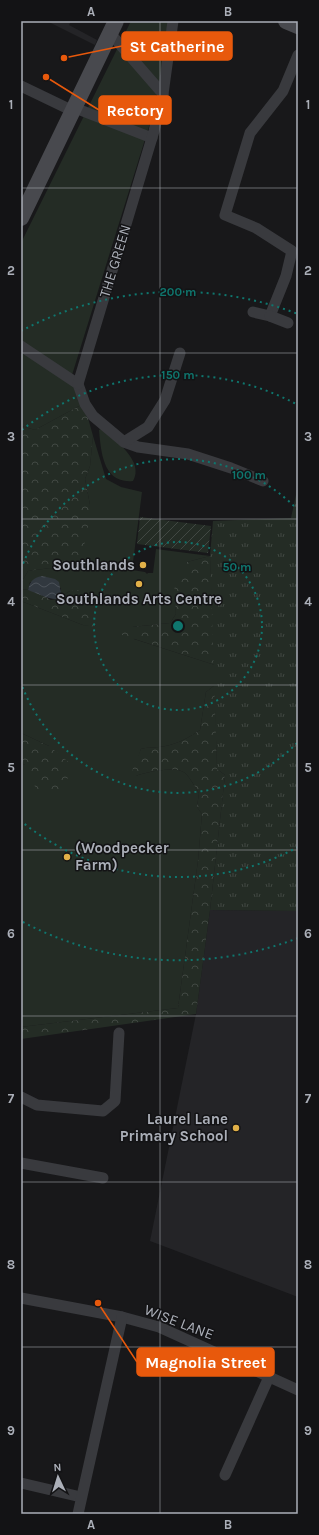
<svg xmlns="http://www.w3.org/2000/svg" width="319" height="1535" font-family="Karla,sans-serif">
<defs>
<pattern id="forest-crowns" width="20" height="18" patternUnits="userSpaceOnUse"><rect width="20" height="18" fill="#242c25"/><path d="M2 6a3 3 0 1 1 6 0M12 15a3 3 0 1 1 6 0" fill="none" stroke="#414843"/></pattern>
<pattern id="park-tufts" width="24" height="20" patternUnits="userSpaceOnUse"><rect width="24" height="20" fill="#242c25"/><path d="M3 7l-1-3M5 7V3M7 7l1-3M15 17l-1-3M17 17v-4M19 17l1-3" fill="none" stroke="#414843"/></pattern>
<pattern id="garden-furrows" width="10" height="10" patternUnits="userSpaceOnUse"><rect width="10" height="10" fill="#242c25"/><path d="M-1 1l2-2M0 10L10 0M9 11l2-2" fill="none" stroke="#414843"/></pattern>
<pattern id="water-waves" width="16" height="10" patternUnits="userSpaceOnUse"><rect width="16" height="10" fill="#31383f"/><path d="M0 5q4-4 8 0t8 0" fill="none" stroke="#4c5259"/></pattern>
</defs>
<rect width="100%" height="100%" fill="#18181a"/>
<g fill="#242427">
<polygon points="47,21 71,21 69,25 97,40 95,45"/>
<polygon points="210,910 298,911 298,1297 150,1241 196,1014"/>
</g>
<g fill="#242c25">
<polygon points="131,21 168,21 162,68 151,120 72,375 81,405 35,430 21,426 21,243"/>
<path d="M101,429C114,439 145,461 133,481C103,484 101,452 99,430Z"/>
<path d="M93,436L106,479L121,487L142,492L132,570L145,572L147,574L148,573H153L156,549L210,556L187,562L175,600L176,614L170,623L132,627L134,639L215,665V685L206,692L200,730C188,738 174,746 159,747C152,748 148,747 141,749L138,758L136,776C147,772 177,765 186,774C191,779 195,787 199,793L197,807L202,814L198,861L178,1008L21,1027V763L25,765L49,746L21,733V601L83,625L96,626L70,591L57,599L60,597L61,588L30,582L28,590L21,589V583L28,571L50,568L67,571L90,505L85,479L90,466Z"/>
</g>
<g fill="url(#forest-crowns)">
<polygon points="81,405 88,418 93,436 90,466 85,479 90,505 87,537 76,566 67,571 50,568 28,571 21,583 21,426 35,430"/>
<polygon points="210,556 215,665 116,633 132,627 170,623 176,614 174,591 176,580 182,569 187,562"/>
<polygon points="21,589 34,591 51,600 57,599 70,591 81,590 93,613 96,627 83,625 21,601"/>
<path d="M215,685L217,769L225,775L210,910L196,1014L21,1039V1027L178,1008L198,861L202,814L197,807L199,793C195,787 191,779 186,774C177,765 147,772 136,776L132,774L133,768L141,749C147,747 152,748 159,747C174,746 188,738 200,730L206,692Z"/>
<polygon points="21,733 49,746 71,764 70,775 60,789 37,791 25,765 21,763"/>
</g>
<polygon fill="url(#park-tufts)" points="298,486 298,911 210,910 225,775 217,769 210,556 213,521 291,518"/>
<polygon fill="url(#garden-furrows)" points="140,517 211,526 208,553 137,544"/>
<path fill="url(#water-waves)" d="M42,576L55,579L59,582L61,593L57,599C50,600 36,593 28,590C30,581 33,578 42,576Z"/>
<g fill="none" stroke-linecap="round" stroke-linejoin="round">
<g stroke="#393a3e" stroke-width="11">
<polyline points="110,33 163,94"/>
<polyline points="21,86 73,111"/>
<polyline points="75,108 152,138"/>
<polyline points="253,312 270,316 286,276 292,251 256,228 225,215 250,133 283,91 298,55"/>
<polyline points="270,316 288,323"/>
<polyline points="21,346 78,384 85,404 93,416 124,442 138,447 188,454 231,468 263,481"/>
<polyline points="78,384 154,131 163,94 173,21"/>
<polyline points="124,442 148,427 165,400 180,353"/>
<polyline points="21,1097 37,1105 103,1111 115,1101 119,1033"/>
<polyline points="21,1163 103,1178"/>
<polyline points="21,1298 122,1317 159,1327 298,1390"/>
<polyline points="225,1475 269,1377"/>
<polyline points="21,1483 81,1497"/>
<polyline points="78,1514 122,1317"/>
</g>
<g stroke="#48494e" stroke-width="16">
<polyline points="286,21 298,26"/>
<polyline points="21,218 116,21"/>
</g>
</g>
<path fill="none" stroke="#abafb8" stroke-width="1" stroke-opacity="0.55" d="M160,21V1514M21,188H298M21,353H298M21,519H298M21,685H298M21,850H298M21,1016H298M21,1182H298M21,1347H298"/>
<g fill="none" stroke="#0f766e" stroke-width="2" stroke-dasharray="2 4">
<circle cx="178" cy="626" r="84"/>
<path d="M297 743A167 167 0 0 1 21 683M21 569A167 167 0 0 1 297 509"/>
<path d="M298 847A251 251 0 0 1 22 822M22 430A251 251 0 0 1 298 405"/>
<path d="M298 938A334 334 0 0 1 21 921M21 331A334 334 0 0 1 298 314"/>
</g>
<g fill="#e1b048" stroke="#131315" stroke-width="1.5">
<circle cx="143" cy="565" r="4"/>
<circle cx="139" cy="584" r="4"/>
<circle cx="67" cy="857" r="4"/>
<circle cx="236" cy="1128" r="4"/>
</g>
<g text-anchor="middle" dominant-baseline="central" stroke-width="3" stroke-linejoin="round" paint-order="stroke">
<g font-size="15" fill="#abafb8" stroke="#131315">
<text transform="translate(115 261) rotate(-73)">THE GREEN</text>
<text transform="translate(179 1322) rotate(21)">WISE LANE</text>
</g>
<g font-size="15" font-weight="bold" fill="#abafb8" stroke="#131315" text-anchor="end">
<text x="135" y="565">Southlands</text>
<text x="139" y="599" text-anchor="middle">Southlands Arts Centre</text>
<text x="75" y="848" text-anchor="start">(Woodpecker<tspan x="75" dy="17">Farm)</tspan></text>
<text x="228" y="1119">Laurel Lane<tspan x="228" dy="17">Primary School</tspan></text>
</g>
</g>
<circle cx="178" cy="626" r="6" fill="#0f766e" stroke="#131315" stroke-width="2"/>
<g font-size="12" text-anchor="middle" font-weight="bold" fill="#0f766e" stroke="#131315" stroke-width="3" stroke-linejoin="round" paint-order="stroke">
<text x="178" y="296">200 m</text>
<text x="178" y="379">150 m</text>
<text x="249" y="479">100 m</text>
<text x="237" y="571">50 m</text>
</g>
<path fill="none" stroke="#e8590c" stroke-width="1.5" d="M64 58L122 46M46 77L99 110M98 1303L137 1362"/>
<g fill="#e8590c" stroke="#131315" stroke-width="1.5">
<circle cx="64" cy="58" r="4"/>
<circle cx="46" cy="77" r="4"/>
<circle cx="98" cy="1303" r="4"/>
</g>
<g fill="#e8590c" stroke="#e8590c" stroke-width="1.5">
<rect x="122" y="32" width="110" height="28" rx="4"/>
<rect x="99" y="96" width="72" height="28" rx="4"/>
<rect x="137" y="1348" width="137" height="28" rx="4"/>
</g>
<g font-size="16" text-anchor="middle" font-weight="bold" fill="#fff">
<text x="177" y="52">St Catherine</text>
<text x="135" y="116">Rectory</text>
<text x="206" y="1368">Magnolia Street</text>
</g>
<rect width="319" height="1535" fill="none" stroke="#131315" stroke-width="44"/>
<g transform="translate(58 1477) rotate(356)" stroke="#131315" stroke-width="3" paint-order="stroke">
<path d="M0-3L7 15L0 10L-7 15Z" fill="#abafb8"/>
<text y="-6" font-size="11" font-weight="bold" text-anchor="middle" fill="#abafb8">N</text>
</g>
<rect x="22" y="22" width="275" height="1491" fill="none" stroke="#abafb8" stroke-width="1.5"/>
<g font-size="13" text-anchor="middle" font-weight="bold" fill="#abafb8">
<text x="91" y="16">A</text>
<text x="228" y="16">B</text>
<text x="11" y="109">1</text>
<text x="308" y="109">1</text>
<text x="11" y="275">2</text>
<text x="308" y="275">2</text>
<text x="11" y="441">3</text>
<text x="308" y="441">3</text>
<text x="11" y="606">4</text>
<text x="308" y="606">4</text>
<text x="11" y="772">5</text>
<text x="308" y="772">5</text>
<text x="11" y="938">6</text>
<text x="308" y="938">6</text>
<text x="11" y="1103">7</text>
<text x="308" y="1103">7</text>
<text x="11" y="1269">8</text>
<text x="308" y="1269">8</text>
<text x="11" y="1435">9</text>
<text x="308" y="1435">9</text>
<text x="91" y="1529">A</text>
<text x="228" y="1529">B</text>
</g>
</svg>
